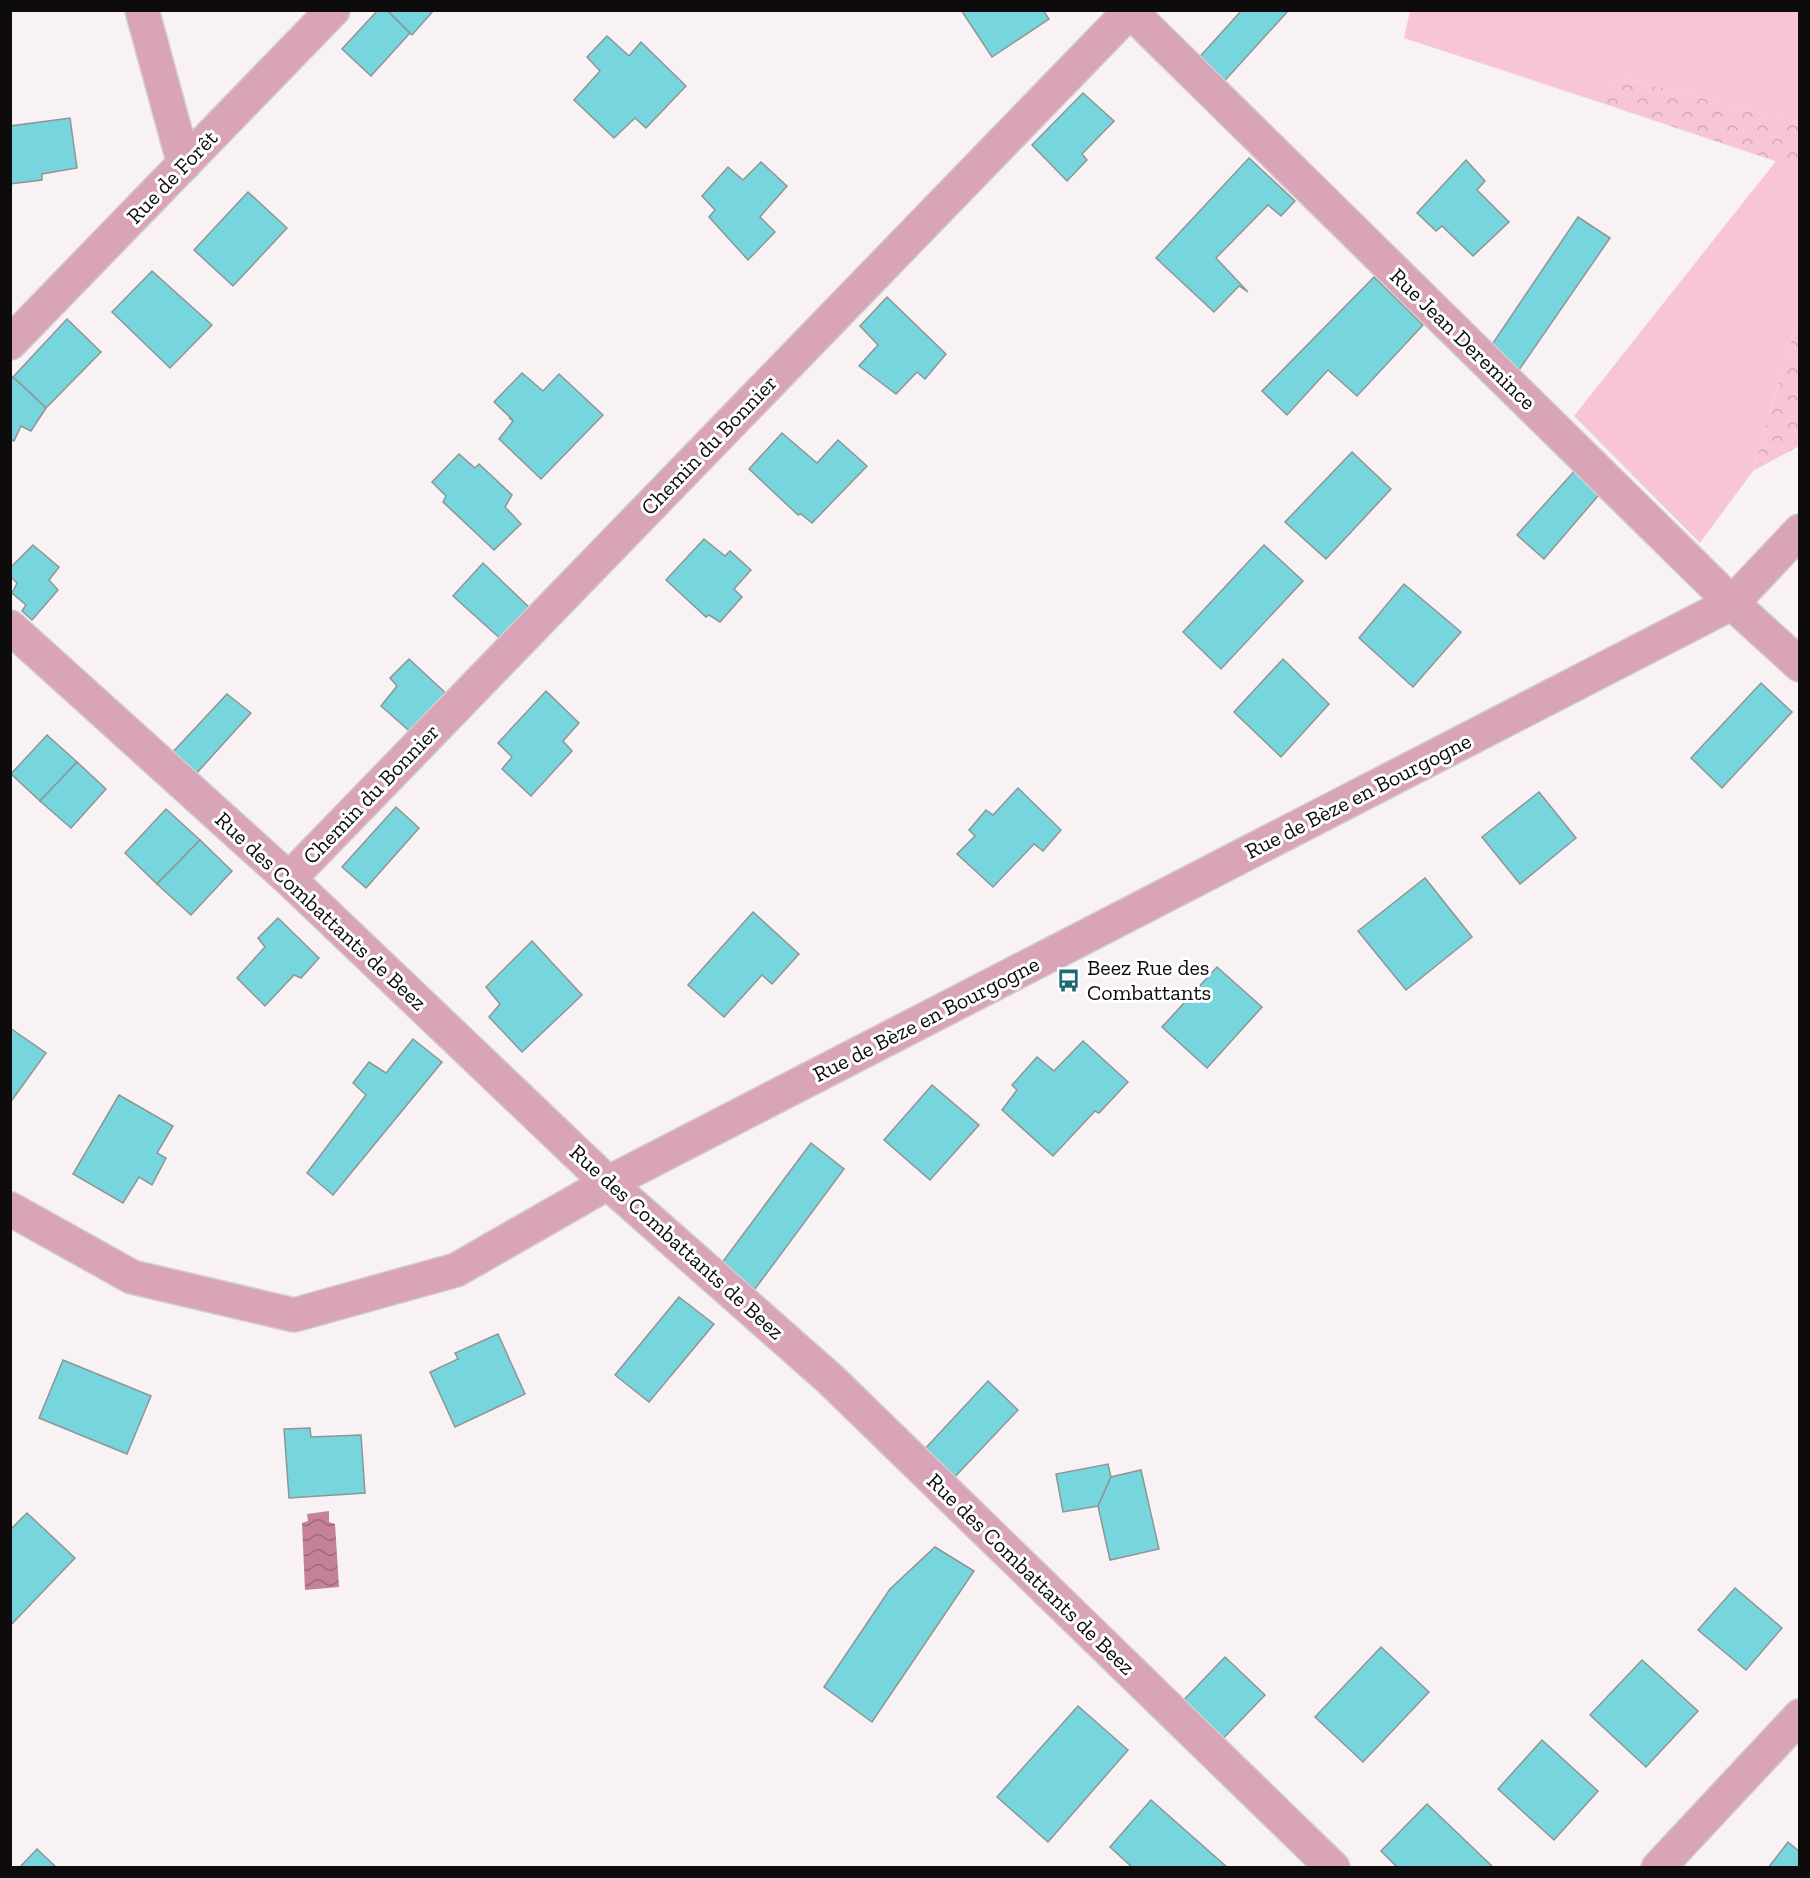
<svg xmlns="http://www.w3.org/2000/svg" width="1810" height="1878" font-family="'Zilla Slab',serif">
<defs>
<pattern id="forest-crowns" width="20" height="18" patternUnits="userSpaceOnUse" patternTransform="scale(1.5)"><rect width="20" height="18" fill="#f8c5d6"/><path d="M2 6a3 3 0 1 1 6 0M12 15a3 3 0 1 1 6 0" fill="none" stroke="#d3a8b6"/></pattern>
<pattern id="water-waves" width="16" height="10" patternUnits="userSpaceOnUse" patternTransform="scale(1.5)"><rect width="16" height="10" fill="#c5819a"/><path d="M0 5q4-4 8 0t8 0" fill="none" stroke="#9e687c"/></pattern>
</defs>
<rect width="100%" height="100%" fill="#f8f2f4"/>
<g fill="#f8c5d6">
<polygon points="1410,11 1799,11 1799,123 1616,76 1602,103 1404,38"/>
<polygon points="1776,161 1799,169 1799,314 1753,471 1700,543 1574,416"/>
</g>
<g fill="url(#forest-crowns)">
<polygon points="1616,76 1799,123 1799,169 1602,103"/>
<polygon points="1799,314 1799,446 1753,471"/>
</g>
<polygon fill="url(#water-waves)" points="329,1511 329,1522 335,1524 339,1587 305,1590 302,1523 308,1521 307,1514"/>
<g fill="#77d5de" stroke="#8f9595" stroke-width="1.5">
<polygon points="378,10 387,10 410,33 371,76 342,49"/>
<polygon points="387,10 434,10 412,35"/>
<polygon points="961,10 1043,10 1049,19 992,57"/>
<polygon points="1242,10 1289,10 1219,87 1195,62"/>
<polygon points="607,36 629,56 641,42 686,86 646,128 635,118 614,138 574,100 600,71 587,57"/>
<polygon points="1083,93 1114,121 1082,154 1087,160 1067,181 1032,145"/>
<polygon points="70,118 77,168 42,174 42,180 10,184 10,126"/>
<polygon points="1249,158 1295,201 1281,216 1268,205 1216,258 1248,292 1239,286 1214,312 1156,258"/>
<polygon points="1466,160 1485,181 1477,190 1509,222 1473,256 1442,226 1436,231 1417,213"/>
<polygon points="761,162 787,186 760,217 775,232 748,260 709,217 715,210 702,196 728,167 743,180"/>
<polygon points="248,192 287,228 233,286 194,250"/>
<polygon points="1578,217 1610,238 1519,370 1491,346"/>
<polygon points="152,271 212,325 170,368 112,312"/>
<polygon points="1374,277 1423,325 1357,396 1328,370 1287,415 1262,391"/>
<polygon points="887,297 946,354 925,379 917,372 896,394 859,366 878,345 860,326"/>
<polygon points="67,319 101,352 46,408 13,377"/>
<polygon points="522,373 543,391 559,374 603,415 541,479 499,439 513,421 509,418 513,420 494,402"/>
<polygon points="13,377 46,408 31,431 21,426 14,441 10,439 10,380"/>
<polygon points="782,433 817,463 838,440 867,466 812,523 801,514 798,515 749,469"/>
<polygon points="1352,452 1391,489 1326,559 1285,522"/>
<polygon points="459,454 475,468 479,464 512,495 505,507 521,524 494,550 443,502 446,496 432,482"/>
<polygon points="1578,467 1603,490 1544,559 1517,535"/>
<polygon points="704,539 725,556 730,551 751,570 734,589 742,597 720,622 709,615 706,617 666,580"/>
<polygon points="33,545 59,567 49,580 58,590 32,620 22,611 26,605 12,593 17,583 10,576 10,568"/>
<polygon points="1264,545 1303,581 1221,669 1183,632"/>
<polygon points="483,563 533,611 504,642 453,596"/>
<polygon points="1404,584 1461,632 1413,687 1359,638"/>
<polygon points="409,659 451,698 415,736 381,706 397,686 390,678"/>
<polygon points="1283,659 1329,704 1281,757 1234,712"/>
<polygon points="1761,683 1792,712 1722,788 1691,758"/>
<polygon points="546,691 579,723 563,741 572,751 531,796 502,769 512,757 498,743"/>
<polygon points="227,694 251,713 194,776 171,754"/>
<polygon points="47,735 77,762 40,801 11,774"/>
<polygon points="77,762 106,789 71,828 40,801"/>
<polygon points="1018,788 1061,830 1043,851 1034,844 993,887 957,854 975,836 969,830 986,810 993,815"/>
<polygon points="1539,792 1576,838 1520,884 1482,837"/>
<polygon points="396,807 419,828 366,888 342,867"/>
<polygon points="166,809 200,840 157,884 125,853"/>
<polygon points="200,840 232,871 191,915 157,884"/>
<polygon points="1425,878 1472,937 1406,990 1358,931"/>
<polygon points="753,912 799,954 772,984 762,975 724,1017 688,985"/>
<polygon points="278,918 319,958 301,978 294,975 265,1006 237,978 265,947 258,938"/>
<polygon points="532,941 582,995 522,1052 489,1017 500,1004 486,987"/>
<polygon points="1217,967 1262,1007 1207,1068 1162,1027"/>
<polygon points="10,1028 46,1053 10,1103"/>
<polygon points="413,1039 442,1062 333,1195 307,1173 366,1095 353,1083 369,1062 386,1073"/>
<polygon points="1083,1041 1128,1082 1099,1113 1095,1111 1053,1156 1002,1110 1017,1090 1012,1085 1037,1057 1054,1071"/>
<polygon points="932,1085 979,1125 930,1180 884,1140"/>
<polygon points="119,1095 173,1126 157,1153 166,1158 152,1185 139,1177 123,1203 73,1174"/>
<polygon points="811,1143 844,1169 755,1289 721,1264"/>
<polygon points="679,1297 714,1324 649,1402 615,1375"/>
<polygon points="498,1334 525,1394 455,1427 430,1372 458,1359 455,1353"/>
<polygon points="63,1360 151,1396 127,1454 39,1418"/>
<polygon points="988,1381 1018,1410 951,1481 922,1452"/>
<polygon points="310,1428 311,1437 361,1435 365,1493 289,1498 284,1429"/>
<polygon points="1108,1464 1111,1477 1098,1506 1063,1512 1056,1474"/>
<polygon points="1141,1470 1159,1549 1110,1560 1098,1506 1111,1477"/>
<polygon points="27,1513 75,1558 10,1626 10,1530"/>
<polygon points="935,1547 974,1571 872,1722 824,1687 890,1589"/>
<polygon points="1735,1588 1782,1628 1746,1670 1698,1630"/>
<polygon points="1381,1647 1429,1692 1363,1762 1315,1717"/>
<polygon points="1225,1657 1265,1695 1217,1745 1177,1707"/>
<polygon points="1642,1660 1698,1711 1646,1767 1590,1715"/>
<polygon points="1078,1706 1128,1750 1048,1842 997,1797"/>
<polygon points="1542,1740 1598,1791 1554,1840 1498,1789"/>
<polygon points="1151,1800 1228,1868 1133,1868 1110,1847"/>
<polygon points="1427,1804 1494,1868 1398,1868 1381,1851"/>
<polygon points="1788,1842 1800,1852 1800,1868 1768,1868"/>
<polygon points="37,1849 57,1868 19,1868"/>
</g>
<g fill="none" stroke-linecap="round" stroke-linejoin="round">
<defs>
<g id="minor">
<polyline points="142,10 184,164"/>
<polyline points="1129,10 1732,603 1800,665"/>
<polyline points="10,343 333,10"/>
<polyline points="10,627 289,879 608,1183 830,1379 1333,1868"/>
<polyline points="289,879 1129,12"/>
<polyline points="10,1209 132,1277 294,1315 456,1270 608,1183 1732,603 1800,531"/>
<polyline points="1658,1868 1800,1716"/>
</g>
</defs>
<use href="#minor" stroke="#d2cdcf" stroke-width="36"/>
<use href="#minor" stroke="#d9a4b7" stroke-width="33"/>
</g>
<defs>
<symbol id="bus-bare" viewBox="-9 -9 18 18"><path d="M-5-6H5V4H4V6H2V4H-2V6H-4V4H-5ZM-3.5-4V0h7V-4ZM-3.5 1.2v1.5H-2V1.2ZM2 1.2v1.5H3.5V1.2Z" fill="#1e6a71" stroke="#fff" stroke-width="2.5" paint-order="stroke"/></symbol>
</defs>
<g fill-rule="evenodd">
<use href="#bus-bare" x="1052" y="964" width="33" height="33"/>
</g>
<g text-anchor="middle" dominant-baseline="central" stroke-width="6" stroke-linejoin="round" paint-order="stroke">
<g font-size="22" fill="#0d0b0c" stroke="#fff">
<text transform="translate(172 177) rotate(-46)">Rue de Forêt</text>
<text transform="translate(1463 339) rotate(44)">Rue Jean Deremince</text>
<text transform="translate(709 445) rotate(-46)">Chemin du Bonnier</text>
<text transform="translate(371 794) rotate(-46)">Chemin du Bonnier</text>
<text transform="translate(1358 796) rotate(-27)">Rue de Bèze en Bourgogne</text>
<text transform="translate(321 911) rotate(43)">Rue des Combattants de Beez</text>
<text transform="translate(926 1019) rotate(-27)">Rue de Bèze en Bourgogne</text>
<text transform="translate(677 1242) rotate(42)">Rue des Combattants de Beez</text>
<text transform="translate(1031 1574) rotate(44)">Rue des Combattants de Beez</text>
</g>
<g font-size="22" fill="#0d0b0c" stroke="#fff" text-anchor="start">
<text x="1087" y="967">Beez Rue des<tspan x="1087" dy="25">Combattants</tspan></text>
</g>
</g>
<rect width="1810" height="1878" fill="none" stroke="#0d0b0c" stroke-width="24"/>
</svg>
